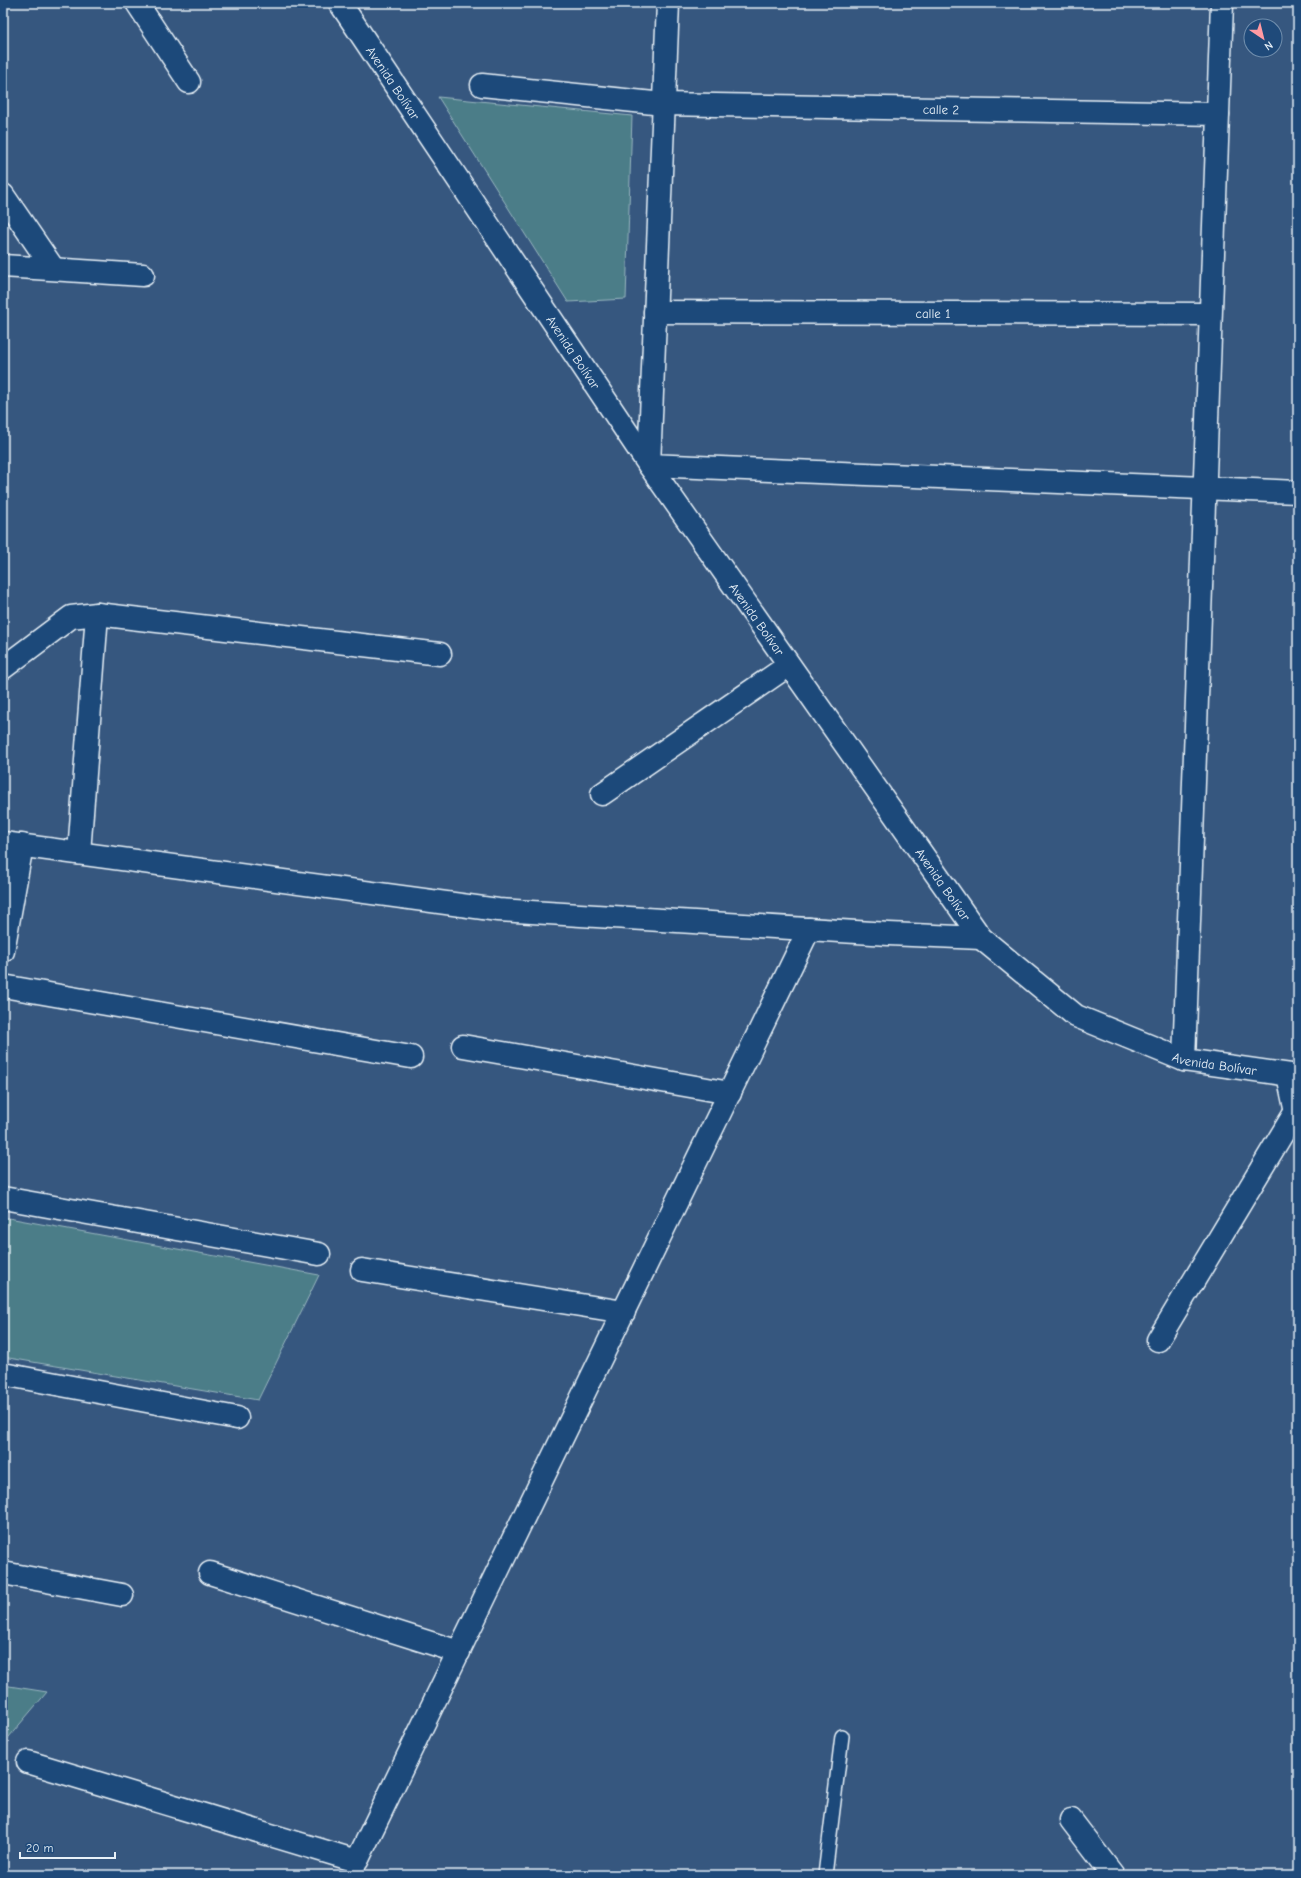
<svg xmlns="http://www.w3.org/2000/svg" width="1301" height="1878" font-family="'Comic Neue',sans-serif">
<rect width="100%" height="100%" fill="#36577f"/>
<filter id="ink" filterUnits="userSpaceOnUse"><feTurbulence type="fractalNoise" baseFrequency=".025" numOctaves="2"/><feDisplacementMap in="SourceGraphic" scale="8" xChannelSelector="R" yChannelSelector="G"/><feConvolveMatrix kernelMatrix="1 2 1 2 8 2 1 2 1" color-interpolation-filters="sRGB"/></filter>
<g filter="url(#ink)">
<g fill="#4b7d88" stroke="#9ab7c0">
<polygon points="438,97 632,116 626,299 568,302"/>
<polygon points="3,1217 319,1275 258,1400 3,1357"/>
<polygon points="3,1685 47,1692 3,1744"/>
</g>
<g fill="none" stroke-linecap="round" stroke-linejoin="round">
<defs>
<polyline id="lane" points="825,1875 842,1736"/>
<g id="street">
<polyline points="137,3 189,82"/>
<path id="s1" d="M340,3L649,465L981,938L1076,1016L1184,1060L1298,1076"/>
<polyline points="668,3 649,465 1298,492"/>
<path id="s2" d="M482,85L663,104L1218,114"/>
<polyline points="3,195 53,268"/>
<polyline points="3,266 143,275"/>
<path id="s3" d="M655,312L1210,314"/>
<polyline points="3,668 71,617 97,614 440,654"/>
<polyline points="602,794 789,665"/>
<polyline points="3,843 498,910 889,934 981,938"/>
<polyline points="79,853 97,614"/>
<polyline points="3,951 22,845"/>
<polyline points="3,986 411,1057"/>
<polyline points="463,1046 730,1093"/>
<polyline points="1184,1060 1222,3"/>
<polyline points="1288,1075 1298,1122"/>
<polyline points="3,1198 319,1254"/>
<polyline points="362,1270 624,1312"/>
<polyline points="1158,1340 1296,1111"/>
<polyline points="3,1374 237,1418"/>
<polyline points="3,1573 122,1595"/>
<polyline points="210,1573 459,1652"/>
<polyline points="28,1762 357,1861 809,929"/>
<polyline points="1071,1820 1113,1875"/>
</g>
</defs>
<use href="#lane" stroke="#e8f1f8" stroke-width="16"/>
<use href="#street" stroke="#e8f1f8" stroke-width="25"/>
<use href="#lane" stroke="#1f4a7a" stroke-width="13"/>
<use href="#street" stroke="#1f4a7a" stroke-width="22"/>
</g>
</g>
<g text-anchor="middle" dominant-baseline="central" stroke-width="3.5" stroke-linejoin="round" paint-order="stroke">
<g font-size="13" fill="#e8f1f8" stroke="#1f4a7a">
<text stroke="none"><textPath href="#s1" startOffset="96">Avenida Bolívar</textPath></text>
<text stroke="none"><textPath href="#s2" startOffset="460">calle 2</textPath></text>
<text stroke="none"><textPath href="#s3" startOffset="278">calle 1</textPath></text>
<text stroke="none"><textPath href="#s1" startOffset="420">Avenida Bolívar</textPath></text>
<text stroke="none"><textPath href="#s1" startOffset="744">Avenida Bolívar</textPath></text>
<text stroke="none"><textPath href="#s1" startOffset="1068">Avenida Bolívar</textPath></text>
<text stroke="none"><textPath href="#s1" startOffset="1404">Avenida Bolívar</textPath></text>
</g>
</g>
<rect width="1301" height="1878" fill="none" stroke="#1f4a7a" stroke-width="16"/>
<rect x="8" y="8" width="1285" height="1862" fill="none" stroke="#e8f1f8" stroke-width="1.5" filter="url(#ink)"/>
<g transform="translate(1263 38) rotate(145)"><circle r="19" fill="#1f4a7a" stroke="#6f8dac"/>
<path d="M0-3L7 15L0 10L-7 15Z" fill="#ff9aa2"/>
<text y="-6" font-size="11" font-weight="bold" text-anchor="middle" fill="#e8f1f8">N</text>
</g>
<path d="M20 1852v6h95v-6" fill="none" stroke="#e8f1f8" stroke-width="2"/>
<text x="26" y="1852" font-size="12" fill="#e8f1f8" stroke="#1f4a7a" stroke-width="3" paint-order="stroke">20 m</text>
</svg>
